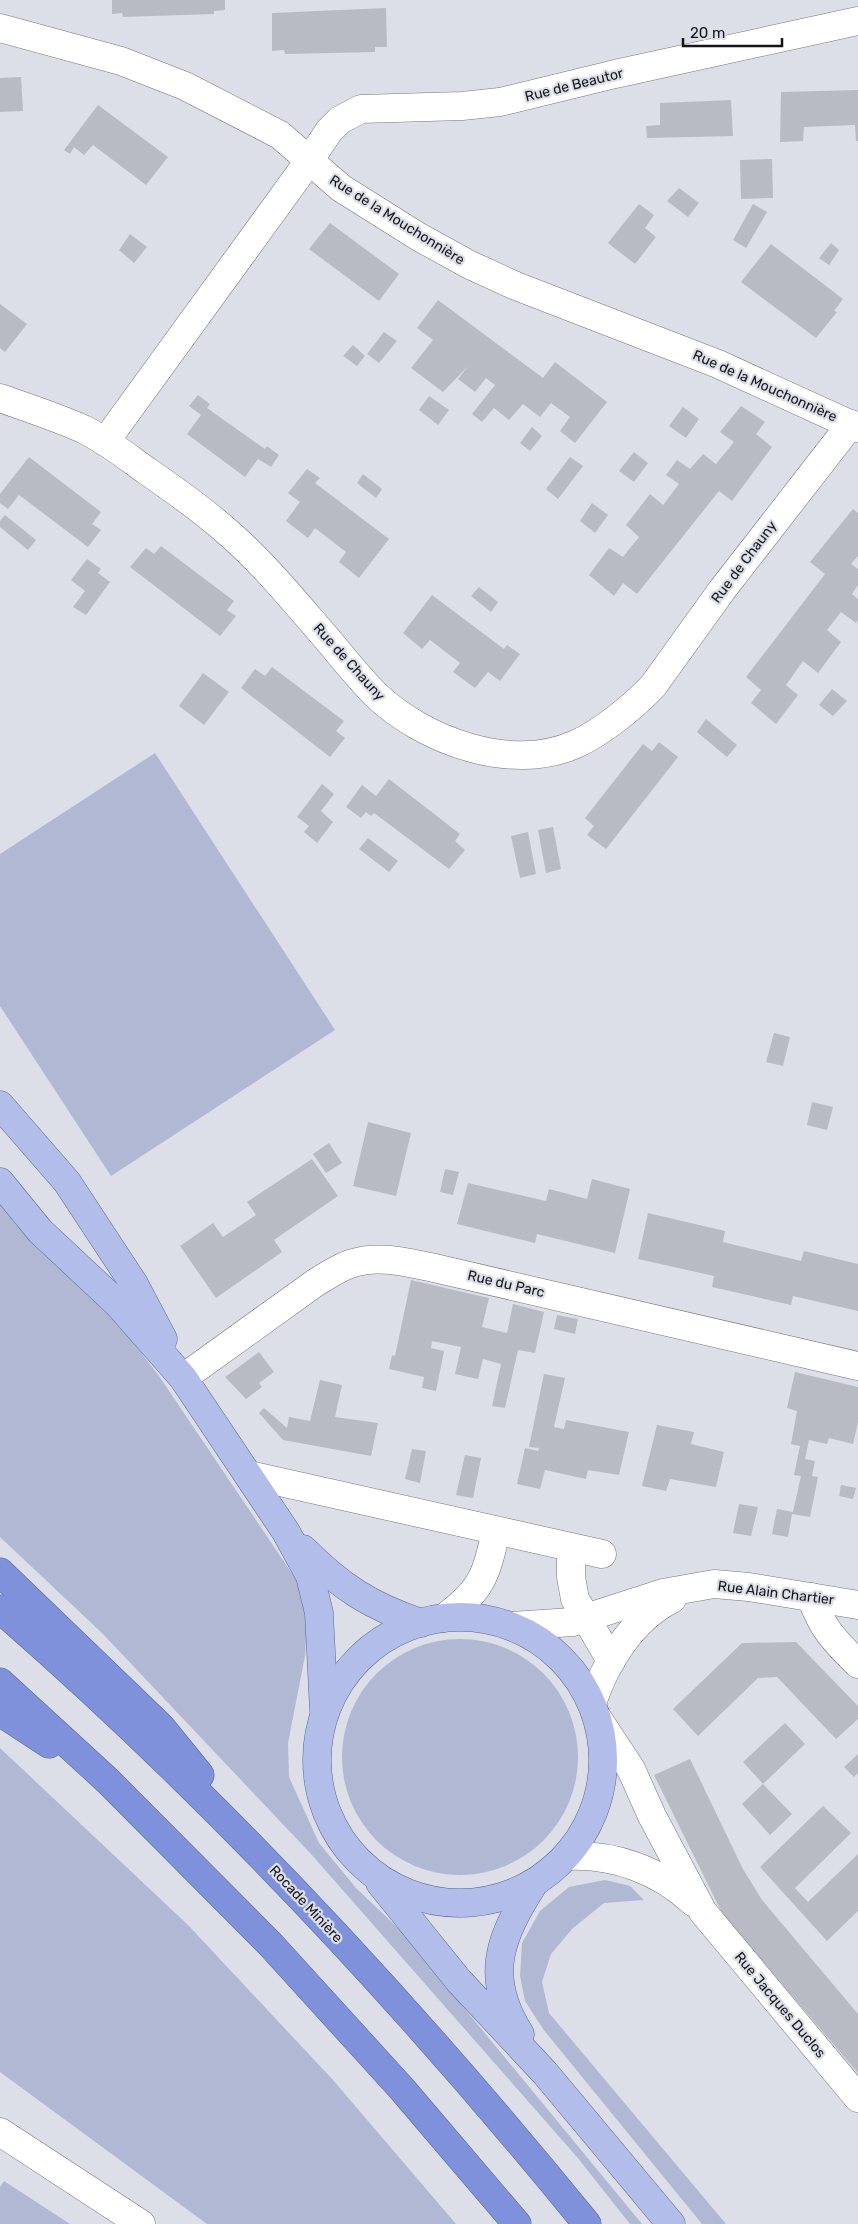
<svg xmlns="http://www.w3.org/2000/svg" width="858" height="2224" font-family="Rubik,sans-serif">
<rect width="100%" height="100%" fill="#dcdfe8"/>
<g fill="#b0b8d4">
<polygon points="155,753 335,1030 111,1176 0,1006 0,854"/>
<polygon points="0,1204 17,1226 109,1311 159,1376 299,1584 307,1620 305,1656 288,1743 289,1777 319,1843 356,1888 399,1929 642,2224 630,2224 577,2157 311,1854 102,1633 0,1537"/>
<circle cx="460" cy="1757" r="118"/>
<polygon points="0,1748 188,1925 333,2080 456,2224 207,2224 0,2072"/>
<polygon points="605,1880 630,1886 644,1900 604,1903 572,1929 551,1954 542,1982 549,2013 726,2224 702,2224 543,2029 525,2001 520,1976 522,1943 540,1911 569,1887"/>
<polygon points="4,2181 70,2224 0,2224 0,2187"/>
</g>
<g fill="#b9bbc4">
<polygon points="112,0 225,0 225,10 214,11 214,14 123,17 122,13 112,14"/>
<polygon points="386,8 387,47 375,47 375,52 285,54 284,50 272,51 272,13"/>
<polygon points="21,77 23,111 0,112 0,78"/>
<polygon points="858,90 858,141 856,141 855,125 804,127 803,141 780,142 781,92"/>
<polygon points="731,100 733,136 647,138 646,126 660,125 660,103"/>
<polygon points="98,105 168,157 146,185 93,145 84,155 74,147 70,154 64,150"/>
<polygon points="772,159 773,198 741,199 740,160"/>
<polygon points="679,188 699,203 688,217 667,201"/>
<polygon points="639,204 654,215 645,228 656,237 635,264 608,243"/>
<polygon points="753,204 767,212 746,248 733,240"/>
<polygon points="330,223 399,274 379,301 309,249"/>
<polygon points="130,234 147,247 134,263 119,250"/>
<polygon points="831,243 839,250 829,265 819,258"/>
<polygon points="771,244 843,299 834,311 837,312 816,338 741,282"/>
<polygon points="438,300 543,378 555,362 607,402 575,443 560,431 570,417 551,403 540,417 523,404 509,420 494,408 482,422 472,414 495,385 486,378 475,392 458,379 468,366 443,392 411,368 433,340 417,328"/>
<polygon points="0,304 27,324 5,352 0,348"/>
<polygon points="384,332 397,341 379,363 367,354"/>
<polygon points="353,345 365,356 357,366 343,356"/>
<polygon points="198,395 210,404 207,408 265,449 267,446 279,455 271,467 258,459 245,477 187,434 201,415 189,406"/>
<polygon points="429,396 449,410 438,425 419,410"/>
<polygon points="741,406 765,422 756,434 772,447 732,501 719,491 637,594 623,583 614,596 589,575 609,548 623,557 639,537 626,525 650,494 663,505 679,484 666,475 677,460 690,469 703,454 716,464 734,442 720,432"/>
<polygon points="683,407 699,419 686,438 669,426"/>
<polygon points="532,427 542,436 530,451 520,443"/>
<polygon points="634,452 648,463 634,482 619,471"/>
<polygon points="29,457 101,512 92,524 101,530 88,547 19,495 8,509 0,503 0,494"/>
<polygon points="570,457 583,466 558,499 546,489"/>
<polygon points="307,469 320,478 315,483 389,539 359,578 339,562 346,552 315,528 308,538 286,521 300,502 288,493"/>
<polygon points="363,474 382,489 376,498 357,483"/>
<polygon points="592,503 608,515 595,533 580,521"/>
<polygon points="853,509 858,513 858,556 851,564 858,569 858,585 852,594 858,599 858,620 856,623 841,612 827,630 841,642 818,673 803,661 786,685 798,695 776,724 751,703 761,690 746,677 825,574 810,562"/>
<polygon points="5,515 36,540 28,550 0,527 0,521"/>
<polygon points="161,546 234,601 227,610 236,616 220,636 130,567 146,548 154,554"/>
<polygon points="87,559 101,569 98,573 110,582 86,615 73,607 85,591 71,580"/>
<polygon points="479,587 498,602 491,612 471,596"/>
<polygon points="432,595 504,649 507,645 520,654 500,681 488,672 475,688 453,672 460,663 430,640 422,649 403,633"/>
<polygon points="272,667 344,721 336,731 345,738 330,757 241,688 255,669 265,676"/>
<polygon points="203,673 229,692 204,725 179,706"/>
<polygon points="832,689 847,701 833,716 819,705"/>
<polygon points="706,719 737,745 727,757 697,732"/>
<polygon points="659,742 678,757 606,849 587,835 594,826 585,818 643,744 652,751"/>
<polygon points="389,779 460,834 455,841 465,850 449,869 374,813 371,816 366,812 361,818 346,807 362,785 376,796"/>
<polygon points="322,784 334,794 321,811 333,822 317,843 304,832 309,826 297,817"/>
<polygon points="553,827 561,869 546,873 538,830"/>
<polygon points="528,832 536,874 520,878 511,836"/>
<polygon points="368,838 398,861 389,872 359,849"/>
<polygon points="774,1033 790,1037 783,1066 766,1062"/>
<polygon points="812,1102 833,1107 827,1130 807,1125"/>
<polygon points="368,1122 411,1133 396,1196 353,1186"/>
<polygon points="329,1143 342,1163 326,1173 313,1154"/>
<polygon points="312,1159 338,1196 274,1240 282,1252 216,1298 180,1246 213,1223 223,1237 256,1215 247,1202"/>
<polygon points="445,1169 459,1172 453,1195 440,1192"/>
<polygon points="592,1179 630,1189 615,1253 537,1234 535,1243 457,1224 468,1183 546,1201 549,1189 587,1199"/>
<polygon points="648,1213 725,1231 723,1242 801,1261 804,1251 858,1264 858,1311 793,1296 791,1305 712,1287 714,1276 638,1259"/>
<polygon points="411,1280 489,1298 482,1327 507,1333 513,1304 544,1312 535,1353 518,1350 505,1408 492,1406 501,1364 483,1359 478,1379 455,1374 461,1347 432,1341 431,1348 444,1351 436,1391 422,1388 424,1377 389,1369 392,1355 395,1356"/>
<polygon points="557,1315 578,1319 575,1334 554,1329"/>
<polygon points="259,1352 274,1372 259,1383 262,1387 246,1399 225,1377"/>
<polygon points="795,1372 858,1387 858,1422 853,1444 829,1438 827,1444 809,1440 805,1459 815,1461 812,1476 818,1477 810,1517 792,1514 788,1537 772,1534 777,1509 793,1512 801,1476 794,1475 800,1446 791,1444 797,1411 787,1408"/>
<polygon points="544,1374 565,1378 554,1427 564,1429 566,1420 629,1432 619,1475 588,1470 586,1479 545,1470 540,1489 517,1484 525,1448 538,1451 539,1448 529,1447"/>
<polygon points="320,1380 342,1385 335,1417 378,1423 371,1456 283,1440 259,1413 264,1408 287,1428 289,1417 310,1421"/>
<polygon points="657,1425 694,1432 691,1444 724,1452 716,1487 670,1479 666,1491 642,1486"/>
<polygon points="412,1449 426,1451 420,1483 405,1479"/>
<polygon points="465,1455 481,1458 473,1498 456,1495"/>
<polygon points="841,1485 856,1488 853,1499 839,1496"/>
<polygon points="739,1504 758,1507 751,1536 733,1533"/>
<polygon points="796,1642 858,1706 858,1719 836,1739 777,1677 758,1678 698,1736 673,1709 742,1643"/>
<polygon points="785,1723 805,1744 763,1784 743,1762"/>
<polygon points="858,1754 858,1773 854,1777 844,1767"/>
<polygon points="690,1759 743,1869 762,1900 858,2014 858,2073 723,1915 654,1775"/>
<polygon points="763,1784 792,1814 770,1835 742,1804"/>
<polygon points="823,1806 851,1833 795,1888 808,1902 858,1854 858,1911 827,1941 760,1867"/>
</g>
<g fill="none" stroke-linecap="round" stroke-linejoin="round">
<defs>
<g id="minor">
<polyline points="0,28 121,61 185,86 280,135 341,188 419,237 470,265 516,286 718,364 858,428"/>
<path d="M0,398C28,408 56,417 83,429C106,440 126,456 147,471C173,489 200,508 224,529C263,562 295,602 328,640C344,659 359,678 376,695C424,741 512,773 576,744C601,733 634,706 653,686L722,590L851,424"/>
<polyline points="105,442 309,161 329,131 340,120 361,109 462,106 500,102 615,74 858,21"/>
<path d="M183,1378L315,1283C327,1276 339,1267 353,1263C378,1255 405,1262 430,1267L858,1366"/>
<polyline points="249,1475 602,1554"/>
<polyline points="571,1548 571,1577 575,1599 611,1661"/>
<path d="M811,1597C823,1630 834,1640 858,1664"/>
<path d="M444,1618C482,1590 486,1576 496,1531"/>
<polyline points="511,1626 573,1622 663,1593 714,1584 749,1587 858,1605"/>
<path d="M592,1703C606,1662 632,1619 672,1599"/>
<polyline points="598,1719 631,1769 652,1816 703,1912 858,2098"/>
<path d="M567,1856C614,1854 659,1870 693,1902"/>
<polyline points="0,2132 141,2224"/>
</g>
<g id="major">
<polyline points="0,1105 67,1182 134,1284 163,1339"/>
<polyline points="0,1182 40,1231 118,1304 183,1378 286,1532 310,1576 319,1613 324,1711"/>
<path d="M303,1549C341,1587 370,1606 421,1623"/>
<circle cx="460" cy="1760" r="143"/>
<polyline points="380,1883 459,1981 545,2073 671,2224"/>
<path d="M520,2034C483,1976 500,1937 534,1883"/>
</g>
<g id="highway">
<polyline points="0,1572 161,1727 200,1775"/>
<path d="M0,1609C214,1795 408,2004 587,2224"/>
<polyline points="0,1682 108,1781 271,1945 402,2089 517,2224"/>
<polyline points="0,1712 49,1744"/>
</g>
</defs>
<use href="#minor" stroke="#74767e" stroke-width="29"/>
<use href="#major" stroke="#5a6697" stroke-width="29"/>
<use href="#highway" stroke="#5a6697" stroke-width="29"/>
<use href="#minor" stroke="#fff" stroke-width="28"/>
<use href="#major" stroke="#b2bde9" stroke-width="28"/>
<use href="#highway" stroke="#7f91db" stroke-width="28"/>
</g>
<g text-anchor="middle" dominant-baseline="central" stroke-width="4.5" stroke-linejoin="round" paint-order="stroke">
<g font-size="14" fill="#141518" stroke="#dcdfe8">
<text transform="translate(574 85) rotate(-14)">Rue de Beautor</text>
<text transform="translate(397 220) rotate(32)">Rue de la Mouchonnière</text>
<text transform="translate(765 386) rotate(24)">Rue de la Mouchonnière</text>
<text transform="translate(744 562) rotate(-53)">Rue de Chauny</text>
<text transform="translate(349 662) rotate(48)">Rue de Chauny</text>
<text transform="translate(506 1284) rotate(13)">Rue du Parc</text>
<text transform="translate(776 1593) rotate(7)">Rue Alain Chartier</text>
<text transform="translate(306 1904) rotate(47)">Rocade Minière</text>
<text transform="translate(780 2005) rotate(50)">Rue Jacques Duclos</text>
</g>
</g>
<path d="M683 38v8h99v-8" fill="none" stroke="#141518" stroke-width="2.5"/>
<text x="690" y="38" font-size="15" fill="#141518" stroke="#dcdfe8" stroke-width="4" paint-order="stroke">20 m</text>
</svg>
